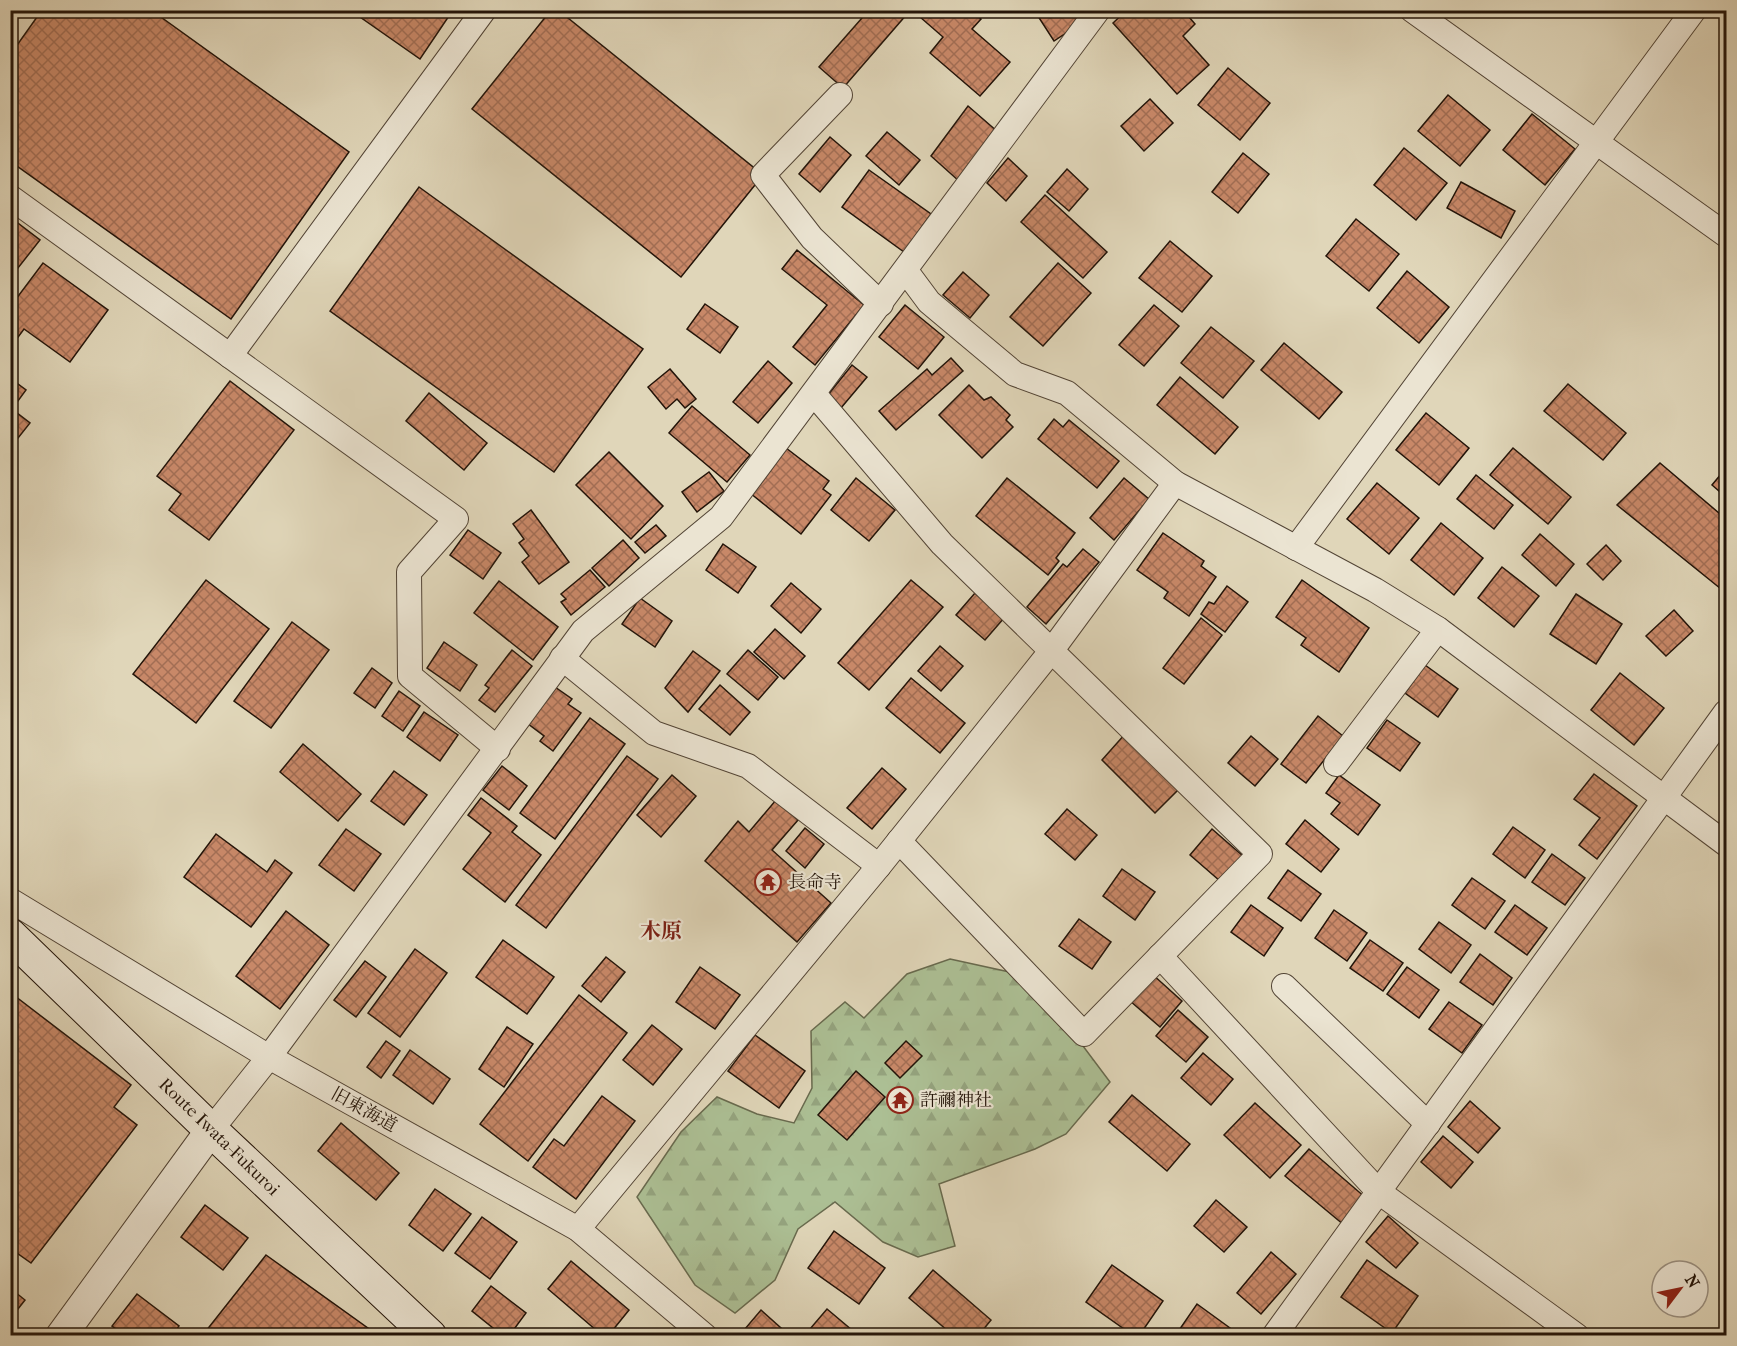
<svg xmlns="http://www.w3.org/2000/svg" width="1737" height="1346" font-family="'IM FELL French Canon','Noto Serif JP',serif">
<defs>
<pattern id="forest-firs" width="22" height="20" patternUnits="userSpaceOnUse" patternTransform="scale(1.5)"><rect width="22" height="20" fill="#acbf94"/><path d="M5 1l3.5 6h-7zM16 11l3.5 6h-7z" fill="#94a37e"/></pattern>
<pattern id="building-cross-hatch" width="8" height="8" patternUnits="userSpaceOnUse" patternTransform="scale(1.5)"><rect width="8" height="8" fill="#c88868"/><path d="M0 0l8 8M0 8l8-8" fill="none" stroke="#a26e54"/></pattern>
</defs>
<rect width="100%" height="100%" fill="#e0d6b9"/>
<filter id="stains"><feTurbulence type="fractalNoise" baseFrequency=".00333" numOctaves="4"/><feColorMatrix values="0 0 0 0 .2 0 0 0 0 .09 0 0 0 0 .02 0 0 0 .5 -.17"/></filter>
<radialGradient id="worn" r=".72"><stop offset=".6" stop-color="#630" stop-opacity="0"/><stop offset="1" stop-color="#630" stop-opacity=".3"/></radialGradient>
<polygon fill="url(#forest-firs)" stroke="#686a4e" stroke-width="1.5" points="950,959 1014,973 1062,1018 1110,1082 1066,1134 1035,1149 939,1184 955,1246 918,1257 883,1242 835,1202 798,1229 775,1280 735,1313 695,1285 637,1197 681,1132 717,1097 757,1114 794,1123 812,1088 811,1031 845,1002 864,1018 907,974"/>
<g fill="url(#building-cross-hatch)" stroke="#231409" stroke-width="1.5">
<polygon points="42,10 151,10 349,152 231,319 10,161 10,55"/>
<polygon points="350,10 453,10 420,59"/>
<polygon points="551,10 558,10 763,175 681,277 472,109"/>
<polygon points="869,10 902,10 907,14 843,88 819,67"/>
<polygon points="926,10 970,10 981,19 972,29 1010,62 980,96 930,53 943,37 920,17"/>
<polygon points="1034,10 1073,10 1081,23 1054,41"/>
<polygon points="1127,10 1153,10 1158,16 1164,10 1183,10 1195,24 1183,36 1209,65 1177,94 1113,23"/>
<polygon points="1228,68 1270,103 1240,140 1198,105"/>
<polygon points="1448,95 1490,130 1460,166 1418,131"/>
<polygon points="1150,99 1173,123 1144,151 1121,126"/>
<polygon points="968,106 998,132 960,182 931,156"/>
<polygon points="1532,114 1575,149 1545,185 1503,150"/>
<polygon points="887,132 920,160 899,185 866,156"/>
<polygon points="830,137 851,155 820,192 799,174"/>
<polygon points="1404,148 1447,183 1416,220 1374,185"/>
<polygon points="1243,153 1269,174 1238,213 1212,192"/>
<polygon points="1008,158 1027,176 1006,201 987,183"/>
<polygon points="1067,169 1088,189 1069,211 1047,192"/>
<polygon points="869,170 931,214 904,252 842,207"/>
<polygon points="1461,182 1515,211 1501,238 1447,208"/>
<polygon points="419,187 643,349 554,472 330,311"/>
<polygon points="1045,195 1107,252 1083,278 1021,222"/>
<polygon points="10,217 40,240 14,273 10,270"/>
<polygon points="1356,219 1399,254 1369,291 1326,256"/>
<polygon points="1170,241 1212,276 1182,312 1139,278"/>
<polygon points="797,250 864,305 815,365 793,347 827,305 782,269"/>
<polygon points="43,263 108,310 70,362 24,329 10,348 10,307"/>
<polygon points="1058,263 1091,293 1043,346 1010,317"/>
<polygon points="1407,271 1449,307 1419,343 1377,308"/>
<polygon points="963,272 989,295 970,318 943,295"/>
<polygon points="705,304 738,327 720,353 687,329"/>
<polygon points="905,305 944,337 918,369 879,337"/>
<polygon points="1154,305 1179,326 1144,366 1119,345"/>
<polygon points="1211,327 1254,361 1223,398 1181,363"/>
<polygon points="1284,343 1342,392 1319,419 1261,370"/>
<polygon points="951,358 963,371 896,430 879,411 927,369 932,375"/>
<polygon points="768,361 792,383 758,423 733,402"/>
<polygon points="852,365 867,377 841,408 827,396"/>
<polygon points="670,369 696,399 685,408 677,399 666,409 648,387"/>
<polygon points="1180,377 1238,427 1215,454 1157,405"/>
<polygon points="10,378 26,390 12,409 30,423 10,448"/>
<polygon points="230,381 294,430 209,540 169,510 181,494 157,476"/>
<polygon points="1568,384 1626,433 1603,460 1544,411"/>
<polygon points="969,385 984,400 991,397 1010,415 1006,420 1013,427 982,458 939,415"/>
<polygon points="429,393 487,443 464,470 406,421"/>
<polygon points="692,406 750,455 727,482 669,433"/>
<polygon points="1426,413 1469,448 1439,485 1396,450"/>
<polygon points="1054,419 1063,427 1069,420 1119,461 1097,488 1038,439"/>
<polygon points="786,448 829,481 823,489 831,495 801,534 750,493"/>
<polygon points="1513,448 1571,497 1548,524 1490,475"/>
<polygon points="609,452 663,506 631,539 576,485"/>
<polygon points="1660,463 1726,519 1726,593 1617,505"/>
<polygon points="1726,468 1726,497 1712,485"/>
<polygon points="709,472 724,491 697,512 682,492"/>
<polygon points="1476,475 1513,505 1494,529 1457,499"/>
<polygon points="856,478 895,510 869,541 831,510"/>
<polygon points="1007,478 1075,533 1056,558 1059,561 1048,575 976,516"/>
<polygon points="1124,478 1149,499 1114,540 1090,518"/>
<polygon points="1377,483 1419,518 1389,554 1347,519"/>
<polygon points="531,510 569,562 539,584 522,562 529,556 519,543 524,539 513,524"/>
<polygon points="1441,523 1483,558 1454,595 1411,560"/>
<polygon points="656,525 666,536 645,553 635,542"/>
<polygon points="468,530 501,553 483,579 450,555"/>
<polygon points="1163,533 1204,561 1201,566 1216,577 1189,616 1164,598 1168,592 1137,570"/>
<polygon points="1540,534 1574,564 1556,586 1522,555"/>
<polygon points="623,540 639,558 609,586 592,568"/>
<polygon points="723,544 756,567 738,593 706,570"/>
<polygon points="1606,545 1621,561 1603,580 1587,564"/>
<polygon points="1083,549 1099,562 1046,624 1027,607 1063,564 1067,567"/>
<polygon points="1502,567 1539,596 1514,627 1478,598"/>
<polygon points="590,570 605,587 571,615 561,602 566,599 561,594"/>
<polygon points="206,580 269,629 196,723 133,674"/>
<polygon points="911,580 943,607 869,690 838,663"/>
<polygon points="1302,580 1369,628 1339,672 1301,645 1306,638 1276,617"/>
<polygon points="499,581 558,627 533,660 474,613"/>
<polygon points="791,583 821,609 801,633 771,606"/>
<polygon points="1227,586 1248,602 1225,632 1201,614 1209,602 1214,604"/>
<polygon points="975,593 1004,618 985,640 956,615"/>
<polygon points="1576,594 1622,624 1596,664 1550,634"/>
<polygon points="640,598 672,621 655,647 622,624"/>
<polygon points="1674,610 1693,631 1666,656 1646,636"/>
<polygon points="1201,618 1222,635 1184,684 1163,668"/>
<polygon points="292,622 329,650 271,728 234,701"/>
<polygon points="775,629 805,656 784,679 754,652"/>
<polygon points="444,642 477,665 460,691 427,668"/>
<polygon points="940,646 963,666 941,691 918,671"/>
<polygon points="512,650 532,666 495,712 479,700 489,688 485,685"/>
<polygon points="748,650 778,677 758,700 727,674"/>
<polygon points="693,651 720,671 688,712 665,688"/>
<polygon points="1425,665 1458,689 1438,717 1405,693"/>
<polygon points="372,668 392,683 375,708 354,693"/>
<polygon points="1620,673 1664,708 1634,745 1591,710"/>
<polygon points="911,678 965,723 940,753 886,708"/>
<polygon points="720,685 750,712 730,735 699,709"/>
<polygon points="555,687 572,699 568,704 581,713 553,751 540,741 544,736 527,723"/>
<polygon points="399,691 420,706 403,731 382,716"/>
<polygon points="424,712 458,735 440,761 407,737"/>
<polygon points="1318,716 1343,736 1306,783 1281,764"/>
<polygon points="590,718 625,744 555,839 520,813"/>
<polygon points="1387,720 1420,743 1400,771 1367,748"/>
<polygon points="1125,734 1180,788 1155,813 1102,760"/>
<polygon points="1251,736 1278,759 1255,786 1228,763"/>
<polygon points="303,744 361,794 338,821 280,772"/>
<polygon points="627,756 658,779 546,928 516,905"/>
<polygon points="502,766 527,786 509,810 483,790"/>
<polygon points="882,768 906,789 872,829 847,808"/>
<polygon points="394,771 427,795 404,825 371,801"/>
<polygon points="1594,774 1637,806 1597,859 1579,845 1600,818 1574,799"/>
<polygon points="672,775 696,796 661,837 637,815"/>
<polygon points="1339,775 1380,805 1358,835 1331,814 1340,803 1326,793"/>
<polygon points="481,798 517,826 512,832 541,855 505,902 463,869 491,833 468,815"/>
<polygon points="776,800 798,820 772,850 831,903 797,942 705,861 738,821 749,832"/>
<polygon points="1067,809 1097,835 1075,860 1045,834"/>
<polygon points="1305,820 1339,849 1321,872 1286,844"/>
<polygon points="1513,827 1545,850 1525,878 1493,854"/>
<polygon points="805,828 824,844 805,868 786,851"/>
<polygon points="346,829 381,854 354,891 319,865"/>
<polygon points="1212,829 1243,856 1220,881 1190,855"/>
<polygon points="216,834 267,872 275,860 292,873 251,927 184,877"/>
<polygon points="1552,854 1585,878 1565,905 1532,882"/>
<polygon points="1122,869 1155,892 1135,920 1103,896"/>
<polygon points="1288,870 1321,894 1301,921 1268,898"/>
<polygon points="1472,878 1505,901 1485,929 1452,905"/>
<polygon points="1251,905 1283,928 1264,956 1231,932"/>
<polygon points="1515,905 1547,928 1527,955 1495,932"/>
<polygon points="1334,910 1367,933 1347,961 1315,938"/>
<polygon points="286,911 329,945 280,1009 236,976"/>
<polygon points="1079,919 1111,942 1092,969 1059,946"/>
<polygon points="1439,922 1471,945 1451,973 1419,949"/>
<polygon points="503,940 554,977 527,1014 476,977"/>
<polygon points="1370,940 1403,963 1383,991 1350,968"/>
<polygon points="415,949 447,973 400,1037 368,1013"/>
<polygon points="1480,954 1512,978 1493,1005 1460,982"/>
<polygon points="606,957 625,972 601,1002 582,986"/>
<polygon points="365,961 386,977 356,1017 334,1000"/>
<polygon points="700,967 740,995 715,1029 676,1002"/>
<polygon points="1407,967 1439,990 1419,1018 1387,994"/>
<polygon points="1152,974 1182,1001 1160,1027 1129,1000"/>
<polygon points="11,993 131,1085 114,1107 137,1125 31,1263 10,1248"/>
<polygon points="579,995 627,1033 528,1161 480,1124"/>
<polygon points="1449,1002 1482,1025 1462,1053 1429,1029"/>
<polygon points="1178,1010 1208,1037 1186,1062 1156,1036"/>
<polygon points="652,1025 682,1049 653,1085 623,1060"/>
<polygon points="507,1027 533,1044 504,1087 479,1069"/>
<polygon points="755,1035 805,1071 779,1108 728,1071"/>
<polygon points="386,1041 400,1051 381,1078 367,1067"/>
<polygon points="906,1041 922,1056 900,1078 885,1063"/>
<polygon points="410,1050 450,1079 433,1104 393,1075"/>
<polygon points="1203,1053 1233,1079 1211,1105 1181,1078"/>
<polygon points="856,1071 885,1097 847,1140 818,1115"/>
<polygon points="1132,1095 1190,1144 1167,1171 1109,1122"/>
<polygon points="602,1096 635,1121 576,1199 533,1167 554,1139 564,1146"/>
<polygon points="1470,1101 1500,1128 1478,1153 1448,1127"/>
<polygon points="1255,1103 1301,1145 1270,1178 1224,1135"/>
<polygon points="341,1123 399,1173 376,1200 318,1151"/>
<polygon points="1443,1136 1473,1162 1451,1188 1421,1162"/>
<polygon points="1309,1149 1366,1198 1344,1225 1285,1176"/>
<polygon points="435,1189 471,1214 443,1251 409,1225"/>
<polygon points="1216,1200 1247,1227 1224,1252 1194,1226"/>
<polygon points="205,1205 248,1238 223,1270 181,1237"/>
<polygon points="1388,1216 1418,1243 1396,1268 1366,1242"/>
<polygon points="482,1217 517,1242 490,1279 455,1253"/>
<polygon points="834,1231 885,1268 859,1304 808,1268"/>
<polygon points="1271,1252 1296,1274 1261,1314 1237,1293"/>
<polygon points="266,1255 379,1336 202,1336"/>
<polygon points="1367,1260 1418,1296 1392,1333 1341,1297"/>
<polygon points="571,1261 629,1310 608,1336 603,1336 548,1289"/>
<polygon points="1112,1265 1163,1301 1139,1336 1134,1336 1086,1302"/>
<polygon points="933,1270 991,1320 978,1336 954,1336 909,1298"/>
<polygon points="491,1286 526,1313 509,1336 503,1336 472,1311"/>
<polygon points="10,1288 25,1300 10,1319"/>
<polygon points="137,1294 179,1326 172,1336 125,1336 112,1326"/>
<polygon points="1197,1304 1241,1336 1175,1336"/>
<polygon points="827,1309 852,1330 847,1336 804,1336"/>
<polygon points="761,1310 790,1336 739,1336"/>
</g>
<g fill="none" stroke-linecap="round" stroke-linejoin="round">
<defs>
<g id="minor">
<polyline points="1412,10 1726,235"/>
<polyline points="840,95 763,175 812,238 881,304"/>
<polyline points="10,197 456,519 409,572 410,676 498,749"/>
<polyline points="906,271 929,302 1015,374 1067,393 1175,483 1375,590 1438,629 1726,844"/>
<polyline points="230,356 484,10"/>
<polyline points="814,394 942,544 1260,854 1084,1034 899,841"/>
<polyline points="1296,548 1694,10"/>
<polyline points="562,658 654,733 748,766 879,866"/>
<polyline points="1336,764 1438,629"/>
<polyline points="10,900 269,1057 578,1229 705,1336"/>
<polyline points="1160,956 1379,1192 1577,1336"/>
<polyline points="1284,986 1428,1124"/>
<polyline points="211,1130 269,1057 583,631 721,517 1098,10"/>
<polyline points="578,1229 879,866 1052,650 1175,483"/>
<polyline points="1274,1336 1726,712"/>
</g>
<polyline id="tertiary" points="61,1336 211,1130"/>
<polyline id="secondary" points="10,935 211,1130 430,1336"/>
</defs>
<use href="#minor" stroke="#524435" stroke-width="26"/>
<use href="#tertiary" stroke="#524435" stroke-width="32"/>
<use href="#secondary" stroke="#231409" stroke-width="35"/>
<use href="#minor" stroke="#ebe4d2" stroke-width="24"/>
<use href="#tertiary" stroke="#ebe4d2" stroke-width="30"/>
<use href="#secondary" stroke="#ebe4d2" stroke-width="33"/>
</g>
<defs>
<symbol id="temple-ring" viewBox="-11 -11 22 22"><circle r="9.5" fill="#ebe4d2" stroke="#8f2418" stroke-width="1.5"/><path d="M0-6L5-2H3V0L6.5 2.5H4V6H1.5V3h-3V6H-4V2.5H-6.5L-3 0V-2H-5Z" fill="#8f2418"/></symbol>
</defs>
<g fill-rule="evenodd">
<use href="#temple-ring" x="753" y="867" width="30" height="30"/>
<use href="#temple-ring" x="885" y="1085" width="30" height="30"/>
</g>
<g text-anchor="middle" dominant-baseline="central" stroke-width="4.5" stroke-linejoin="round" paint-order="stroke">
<g font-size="18" fill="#231409" stroke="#ebe4d2" text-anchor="start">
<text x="788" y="882">長命寺</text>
<text x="920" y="1100">許禰神社</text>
</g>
<g font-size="18" fill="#231409" stroke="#ebe4d2">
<text transform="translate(364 1110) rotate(29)">旧東海道</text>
<text transform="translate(219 1137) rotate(44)">Route Iwata-Fukuroi</text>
</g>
<g font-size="21" font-weight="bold" fill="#7a1f14" stroke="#ebe4d2">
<text x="661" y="931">木原</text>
</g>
</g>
<rect width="1737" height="1346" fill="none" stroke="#e0d6b9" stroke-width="36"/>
<rect x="12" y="12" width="1713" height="1322" fill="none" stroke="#231409" stroke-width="3"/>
<rect x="18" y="18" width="1701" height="1310" fill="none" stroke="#231409" stroke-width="1.5"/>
<g transform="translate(1680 1289) rotate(58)"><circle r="28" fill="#ebe4d2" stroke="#9b9182" stroke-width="1.5"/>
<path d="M0-4.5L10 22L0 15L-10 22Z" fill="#8f2418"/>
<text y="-9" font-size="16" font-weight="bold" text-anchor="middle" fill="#231409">N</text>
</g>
<rect width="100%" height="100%" filter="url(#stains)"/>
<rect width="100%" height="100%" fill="url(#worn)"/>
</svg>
